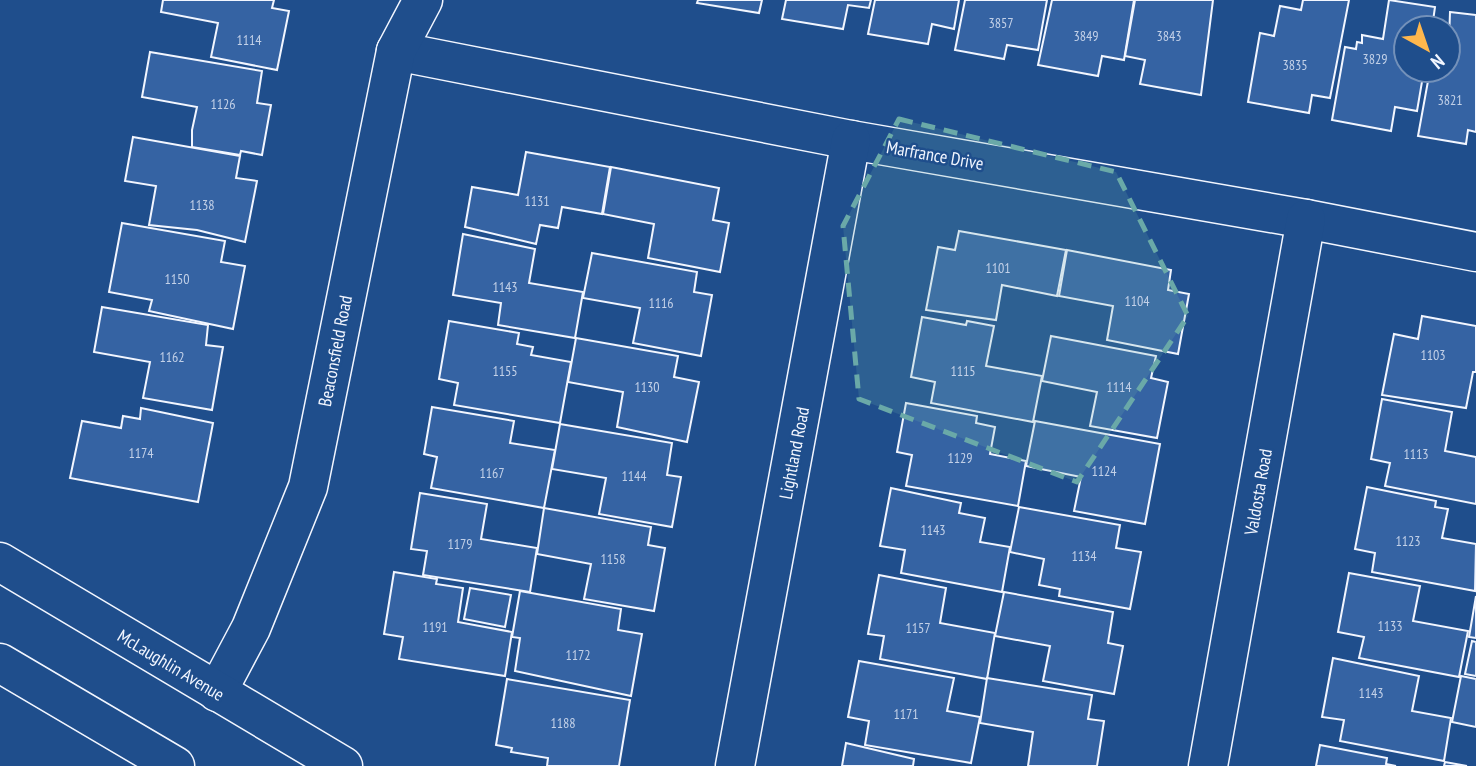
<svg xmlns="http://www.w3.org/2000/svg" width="1476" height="766" font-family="'PT Sans Narrow',sans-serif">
<rect width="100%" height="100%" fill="#1f4e8c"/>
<g fill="#3563a3" stroke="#f2f6ff" stroke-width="2">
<polygon points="163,0 274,0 272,8 289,11 277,70 211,57 218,23 161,12"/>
<polygon points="698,0 762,0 759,13 697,3"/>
<polygon points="786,0 871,0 869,8 848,5 843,29 782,19"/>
<polygon points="875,0 959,0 954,29 932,24 928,44 868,34"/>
<polygon points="965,0 1047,0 1038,50 1007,45 1004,59 955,50"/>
<polygon points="1052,0 1134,0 1124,60 1102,56 1098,76 1038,65"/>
<polygon points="1135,0 1213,0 1201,95 1140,84 1145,60 1125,56"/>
<polygon points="1303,0 1349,0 1330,98 1312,95 1309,113 1248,102 1260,33 1274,36 1280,6 1301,10"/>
<polygon points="1389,0 1435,7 1432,28 1406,28 1406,70 1424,70 1417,111 1395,107 1391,131 1332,120 1345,47 1356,49 1357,42 1362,43 1362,35 1383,39"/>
<polygon points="1450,12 1476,15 1476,132 1468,130 1466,144 1418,136 1430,70 1448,70"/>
<polygon points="150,52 262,71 257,103 271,105 262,155 241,151 240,155 192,147 192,130 197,107 142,97"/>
<polygon points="133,137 240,156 236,178 257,181 245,242 197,230 149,225 156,186 125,181"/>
<polygon points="526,152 610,167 602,214 562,207 558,228 540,225 536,244 465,227 472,187 518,195"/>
<polygon points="611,167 719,188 713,220 729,223 720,272 648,258 654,224 603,214"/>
<polygon points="122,223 225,241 221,262 245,266 233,329 149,311 152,300 109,292"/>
<polygon points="959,231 1066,250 1057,296 1002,285 996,320 926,310 938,247 955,250"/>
<polygon points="463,234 535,249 529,283 583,292 575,338 498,325 501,303 453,295"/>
<polygon points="1067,250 1171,270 1168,290 1189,294 1178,354 1107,340 1113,306 1059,296"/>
<polygon points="592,253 697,272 694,292 712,295 701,356 633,343 640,308 583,298"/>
<polygon points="102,307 208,325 206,345 223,347 212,410 143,398 150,362 94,352"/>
<polygon points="1422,316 1476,326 1476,372 1473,372 1466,408 1382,395 1394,334 1418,339"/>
<polygon points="922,317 966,325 967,321 994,326 986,366 1042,376 1033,422 931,403 935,382 911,377"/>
<polygon points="449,321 519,333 517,344 533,347 531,355 571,362 560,423 454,405 458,383 439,379"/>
<polygon points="1051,336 1156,356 1151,378 1168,382 1157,438 1090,426 1097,392 1042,381"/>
<polygon points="576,338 678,356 674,377 699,382 687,442 617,427 623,392 568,382"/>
<polygon points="1382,399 1452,412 1445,451 1476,457 1476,504 1385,486 1390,463 1371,459"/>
<polygon points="906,403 977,416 976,423 995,427 990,454 1026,461 1018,506 906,486 912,455 897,452"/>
<polygon points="432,407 514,421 510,443 555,450 544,508 431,488 437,457 424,454"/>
<polygon points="141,408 213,423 198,502 70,478 82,421 121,428 123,416 140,419"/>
<polygon points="1035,421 1160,444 1145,524 1074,511 1081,477 1026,466"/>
<polygon points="560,424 672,443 667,475 681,477 672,527 599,514 606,478 552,469"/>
<polygon points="1367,487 1436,501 1435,507 1448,509 1442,538 1476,544 1475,591 1372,572 1375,553 1355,549"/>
<polygon points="891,488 961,503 959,513 985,518 980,542 1010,547 1002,592 901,573 905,550 880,546"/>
<polygon points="420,493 487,504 481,539 537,548 530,592 423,575 427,551 411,549"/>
<polygon points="1019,507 1120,525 1116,548 1141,552 1130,609 1059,596 1060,589 1039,585 1044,559 1010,552"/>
<polygon points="544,508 651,527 648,545 665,548 654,611 584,599 591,564 537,554"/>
<polygon points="394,572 437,579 436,584 463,588 458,622 512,632 505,676 399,659 403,637 384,634"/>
<polygon points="1349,573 1420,586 1413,621 1468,631 1459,677 1359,658 1364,637 1338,632"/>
<polygon points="879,575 946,588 940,623 995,633 987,679 880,659 884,636 868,634"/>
<polygon points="470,588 511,595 505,627 464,619"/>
<polygon points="520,591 621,609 618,630 642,634 631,696 515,671 520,638 512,637"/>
<polygon points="1004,592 1113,612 1108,643 1123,646 1114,694 1043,681 1050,646 995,636"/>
<polygon points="1476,596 1476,638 1469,637"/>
<polygon points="1472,641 1476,642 1476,676 1465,674"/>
<polygon points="1333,658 1419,676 1412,711 1451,718 1444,761 1340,741 1344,720 1322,717"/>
<polygon points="859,661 954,678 947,711 980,717 971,763 865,745 869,721 848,717"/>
<polygon points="1461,676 1476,679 1476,727 1452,722"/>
<polygon points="987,678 1092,695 1088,719 1104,721 1097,766 1028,766 1033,732 980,723"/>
<polygon points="507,679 630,700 619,766 547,766 548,758 511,752 512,748 496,745"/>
<polygon points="846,743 914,759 913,766 842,766"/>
<polygon points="1320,745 1387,758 1386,764 1396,766 1316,766"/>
<polygon points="1445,762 1467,766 1444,766"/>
</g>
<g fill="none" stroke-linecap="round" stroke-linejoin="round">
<defs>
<g id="street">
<polyline points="396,51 851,140 1306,219 1476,252"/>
<polyline points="217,692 251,628 308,487 396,51 423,0"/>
<polyline points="735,766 851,140"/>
<polyline points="1208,766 1306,219"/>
</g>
<g id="secondary">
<polyline points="0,562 343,766"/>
<polyline points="0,663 175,766"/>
</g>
</defs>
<use href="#street" stroke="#f2f6ff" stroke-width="41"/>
<use href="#secondary" stroke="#f2f6ff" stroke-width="41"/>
<use href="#street" stroke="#1f4e8c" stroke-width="38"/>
<use href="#secondary" stroke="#1f4e8c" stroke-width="38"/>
</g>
<path fill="#6aa9a8" fill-opacity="0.2" stroke="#6aa9a8" stroke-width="5" stroke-dasharray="14 9" stroke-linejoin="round" d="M899,119L1116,172L1188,316L1077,482L859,399L843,226Z"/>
<g text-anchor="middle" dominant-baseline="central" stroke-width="5" stroke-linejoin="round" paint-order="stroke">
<g font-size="14" fill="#c3d1e8">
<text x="1001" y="23">3857</text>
<text x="1086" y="36">3849</text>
<text x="1169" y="36">3843</text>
<text x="249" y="40">1114</text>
<text x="1375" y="59">3829</text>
<text x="1295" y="65">3835</text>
<text x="1450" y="100">3821</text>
<text x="223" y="104">1126</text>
<text x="537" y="201">1131</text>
<text x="202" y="205">1138</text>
<text x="998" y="268">1101</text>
<text x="177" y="279">1150</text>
<text x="505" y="287">1143</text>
<text x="1137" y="301">1104</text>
<text x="661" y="303">1116</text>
<text x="1433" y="355">1103</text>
<text x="172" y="357">1162</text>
<text x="505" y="371">1155</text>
<text x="963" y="371">1115</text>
<text x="647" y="387">1130</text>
<text x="1119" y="387">1114</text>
<text x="141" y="453">1174</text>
<text x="1416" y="454">1113</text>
<text x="960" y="458">1129</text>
<text x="1104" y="471">1124</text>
<text x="492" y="473">1167</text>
<text x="634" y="476">1144</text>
<text x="933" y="530">1143</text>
<text x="1408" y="541">1123</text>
<text x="460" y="544">1179</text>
<text x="1084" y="556">1134</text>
<text x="613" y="559">1158</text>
<text x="1390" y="626">1133</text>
<text x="435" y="627">1191</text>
<text x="918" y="628">1157</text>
<text x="578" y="655">1172</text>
<text x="1371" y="693">1143</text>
<text x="906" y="714">1171</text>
<text x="563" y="723">1188</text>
</g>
<g font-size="18" fill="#f2f6ff" stroke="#1f4e8c">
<text transform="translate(935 155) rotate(10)">Marfrance Drive</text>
<text transform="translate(335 351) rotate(-79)">Beaconsfield Road</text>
<text transform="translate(794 453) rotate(-79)">Lightland Road</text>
<text transform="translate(1258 492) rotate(-80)">Valdosta Road</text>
<text transform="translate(171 665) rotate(31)">McLaughlin Avenue</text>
</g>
</g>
<g transform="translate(1427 49) rotate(140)"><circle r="33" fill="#1f4e8c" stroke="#7391ba" stroke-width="2"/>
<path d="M0-5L12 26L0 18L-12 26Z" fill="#ffb74d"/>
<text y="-10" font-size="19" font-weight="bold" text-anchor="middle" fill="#f2f6ff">N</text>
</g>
</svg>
